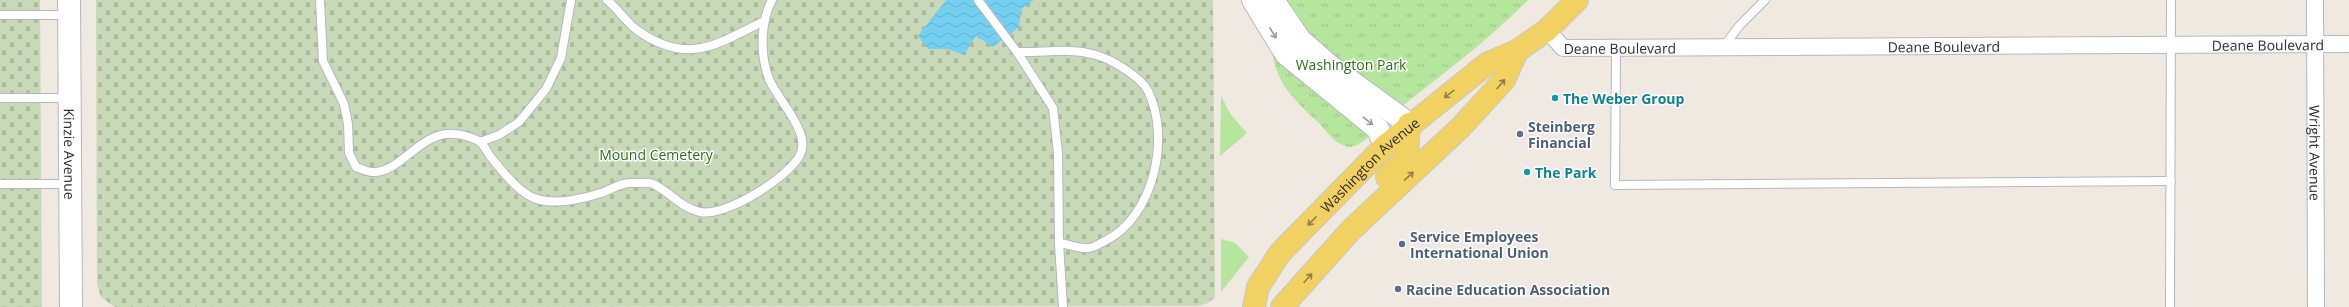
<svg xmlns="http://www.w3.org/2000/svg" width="2349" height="307" font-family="'Open Sans',sans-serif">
<defs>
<pattern id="cemetery-stones" width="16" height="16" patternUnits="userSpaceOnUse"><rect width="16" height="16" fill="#c8d9b8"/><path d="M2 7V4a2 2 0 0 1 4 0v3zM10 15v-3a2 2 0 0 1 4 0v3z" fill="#acbb9e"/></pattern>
<pattern id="park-tufts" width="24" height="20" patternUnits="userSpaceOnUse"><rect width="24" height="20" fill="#b6e59e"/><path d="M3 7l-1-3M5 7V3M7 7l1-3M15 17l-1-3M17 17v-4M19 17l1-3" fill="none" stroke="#9dc588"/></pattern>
<pattern id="water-waves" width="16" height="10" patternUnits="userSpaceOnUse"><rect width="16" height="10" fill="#75cff0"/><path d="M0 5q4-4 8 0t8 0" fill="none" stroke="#66b2ce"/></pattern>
</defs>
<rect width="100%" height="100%" fill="#efe9e1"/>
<g fill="#b6e59e">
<polygon points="1221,96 1231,115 1247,133 1220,156"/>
<polygon points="1221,239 1235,243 1249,257 1221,292"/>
</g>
<g fill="url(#cemetery-stones)">
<polygon points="0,0 40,0 42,307 0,307"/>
<polygon points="96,0 1213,0 1215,297 1208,303 1198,306 115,307 101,297 97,284"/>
</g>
<path fill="url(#park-tufts)" d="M1268,0H1528C1486,43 1437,78 1390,116C1378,125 1366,145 1350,147C1337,146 1328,133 1320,124C1310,115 1300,106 1292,96C1268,69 1270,34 1268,0Z"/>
<polygon fill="url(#water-waves)" points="946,0 1034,0 1021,9 1019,27 993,47 976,36 964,55 948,49 928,49 918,36"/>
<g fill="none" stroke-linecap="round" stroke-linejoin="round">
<defs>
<g id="lane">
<path d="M320,0L323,61L344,104L348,124L349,153L356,167C361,169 368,172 373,172C401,173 420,131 454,134C460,134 475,138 480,142C484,145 487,152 490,156C502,171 521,196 540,200C558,204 584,199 601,193C610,190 620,183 630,183C636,183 648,182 653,184C669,191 681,208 700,212C726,217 788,178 800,155C812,133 777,99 769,79C760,55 760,23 772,0"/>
<path d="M607,0C618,9 626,22 637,30C687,66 716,45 764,21"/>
<polyline points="978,0 1017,52 1053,108 1058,153 1059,243 1063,307"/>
<polyline points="0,15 69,15"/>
<polyline points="1723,47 1740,25 1765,0"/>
<polyline points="1616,48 1615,185 2171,181"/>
<path d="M1017,52C1044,53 1070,47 1096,55C1111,59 1141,77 1148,91C1171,137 1154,217 1105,241C1100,243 1094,248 1089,248C1080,249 1068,244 1059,243"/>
<polyline points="0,98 69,98"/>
<polyline points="480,142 499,135 519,122 546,89 561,58 571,0"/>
<polyline points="0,184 70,184"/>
<polyline points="2170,307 2171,0"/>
</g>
<g id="street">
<path id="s1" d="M2315,0L2316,307"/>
<path id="s2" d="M1547,30L1563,48L2349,44"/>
</g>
<g id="secondary">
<path id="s3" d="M69,0L71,307"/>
<polyline points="1253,0 1286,54 1378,129 1385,146"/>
<polyline points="1273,0 1300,40 1332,68 1409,124"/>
</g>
<g id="primary">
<polyline points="1387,177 1407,157 1409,124"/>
<path id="s4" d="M1254,307L1258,287L1280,253L1385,146L1488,63L1517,51L1547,30L1577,0"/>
<polyline points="1282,307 1351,230 1461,127 1504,80 1517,51"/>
</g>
</defs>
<use href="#lane" stroke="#b4b7c1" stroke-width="10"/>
<use href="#street" stroke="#b4b7c1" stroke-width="18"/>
<use href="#secondary" stroke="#b4b7c1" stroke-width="24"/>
<use href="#primary" stroke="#c9c9c9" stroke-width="24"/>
<use href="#lane" stroke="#fff" stroke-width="8"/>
<use href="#street" stroke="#fff" stroke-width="16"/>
<use href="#secondary" stroke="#fff" stroke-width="22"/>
<use href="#primary" stroke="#f2d163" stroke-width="22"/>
</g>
<defs><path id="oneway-shaft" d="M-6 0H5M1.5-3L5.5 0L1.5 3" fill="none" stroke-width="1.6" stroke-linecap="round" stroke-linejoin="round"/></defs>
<g stroke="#969696">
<use href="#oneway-shaft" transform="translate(1273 33) rotate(58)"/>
<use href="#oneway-shaft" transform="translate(1368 121) rotate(39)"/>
</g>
<g stroke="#908048">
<use href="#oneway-shaft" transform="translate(1501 84) rotate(-50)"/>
<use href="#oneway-shaft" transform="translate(1449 94) rotate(142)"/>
<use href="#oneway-shaft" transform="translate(1409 176) rotate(-43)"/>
<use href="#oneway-shaft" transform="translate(1312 221) rotate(134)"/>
<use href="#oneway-shaft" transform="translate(1308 278) rotate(-48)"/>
</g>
<g fill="#0f9aa8" stroke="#fff" stroke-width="1.5">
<circle cx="1555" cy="98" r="4"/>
<circle cx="1527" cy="172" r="4"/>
</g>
<g fill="#5c6f8a" stroke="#fff" stroke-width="1.5">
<circle cx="1520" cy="134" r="4"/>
<circle cx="1402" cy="244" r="4"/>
<circle cx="1398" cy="289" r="4"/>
</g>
<g text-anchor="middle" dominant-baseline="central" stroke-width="3" stroke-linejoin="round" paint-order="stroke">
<g font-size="14" fill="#2e2e2e" stroke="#fff">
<text stroke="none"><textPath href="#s2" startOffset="729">Deane Boulevard</textPath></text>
<text stroke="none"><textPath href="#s2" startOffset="81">Deane Boulevard</textPath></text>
<text stroke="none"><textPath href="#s2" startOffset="405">Deane Boulevard</textPath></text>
<text stroke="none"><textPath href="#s3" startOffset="154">Kinzie Avenue</textPath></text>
<text stroke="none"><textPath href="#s1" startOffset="153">Wright Avenue</textPath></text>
<text stroke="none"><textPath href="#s4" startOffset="187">Washington Avenue</textPath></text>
</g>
<g font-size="14" fill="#2c6e1b" stroke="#fff">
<text x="1351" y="64">Washington Park</text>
<text x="656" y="154">Mound Cemetery</text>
</g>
<g font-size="14" font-weight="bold" fill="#0d838f" stroke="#fff" text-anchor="start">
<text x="1563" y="98">The Weber Group</text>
<text x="1535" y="172">The Park</text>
</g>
<g font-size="14" font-weight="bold" fill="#4e5e75" stroke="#fff" text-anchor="start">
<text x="1528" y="126">Steinberg<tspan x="1528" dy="16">Financial</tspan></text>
<text x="1410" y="236">Service Employees<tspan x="1410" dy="16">International Union</tspan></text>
<text x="1406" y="289">Racine Education Association</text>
</g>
</g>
</svg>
